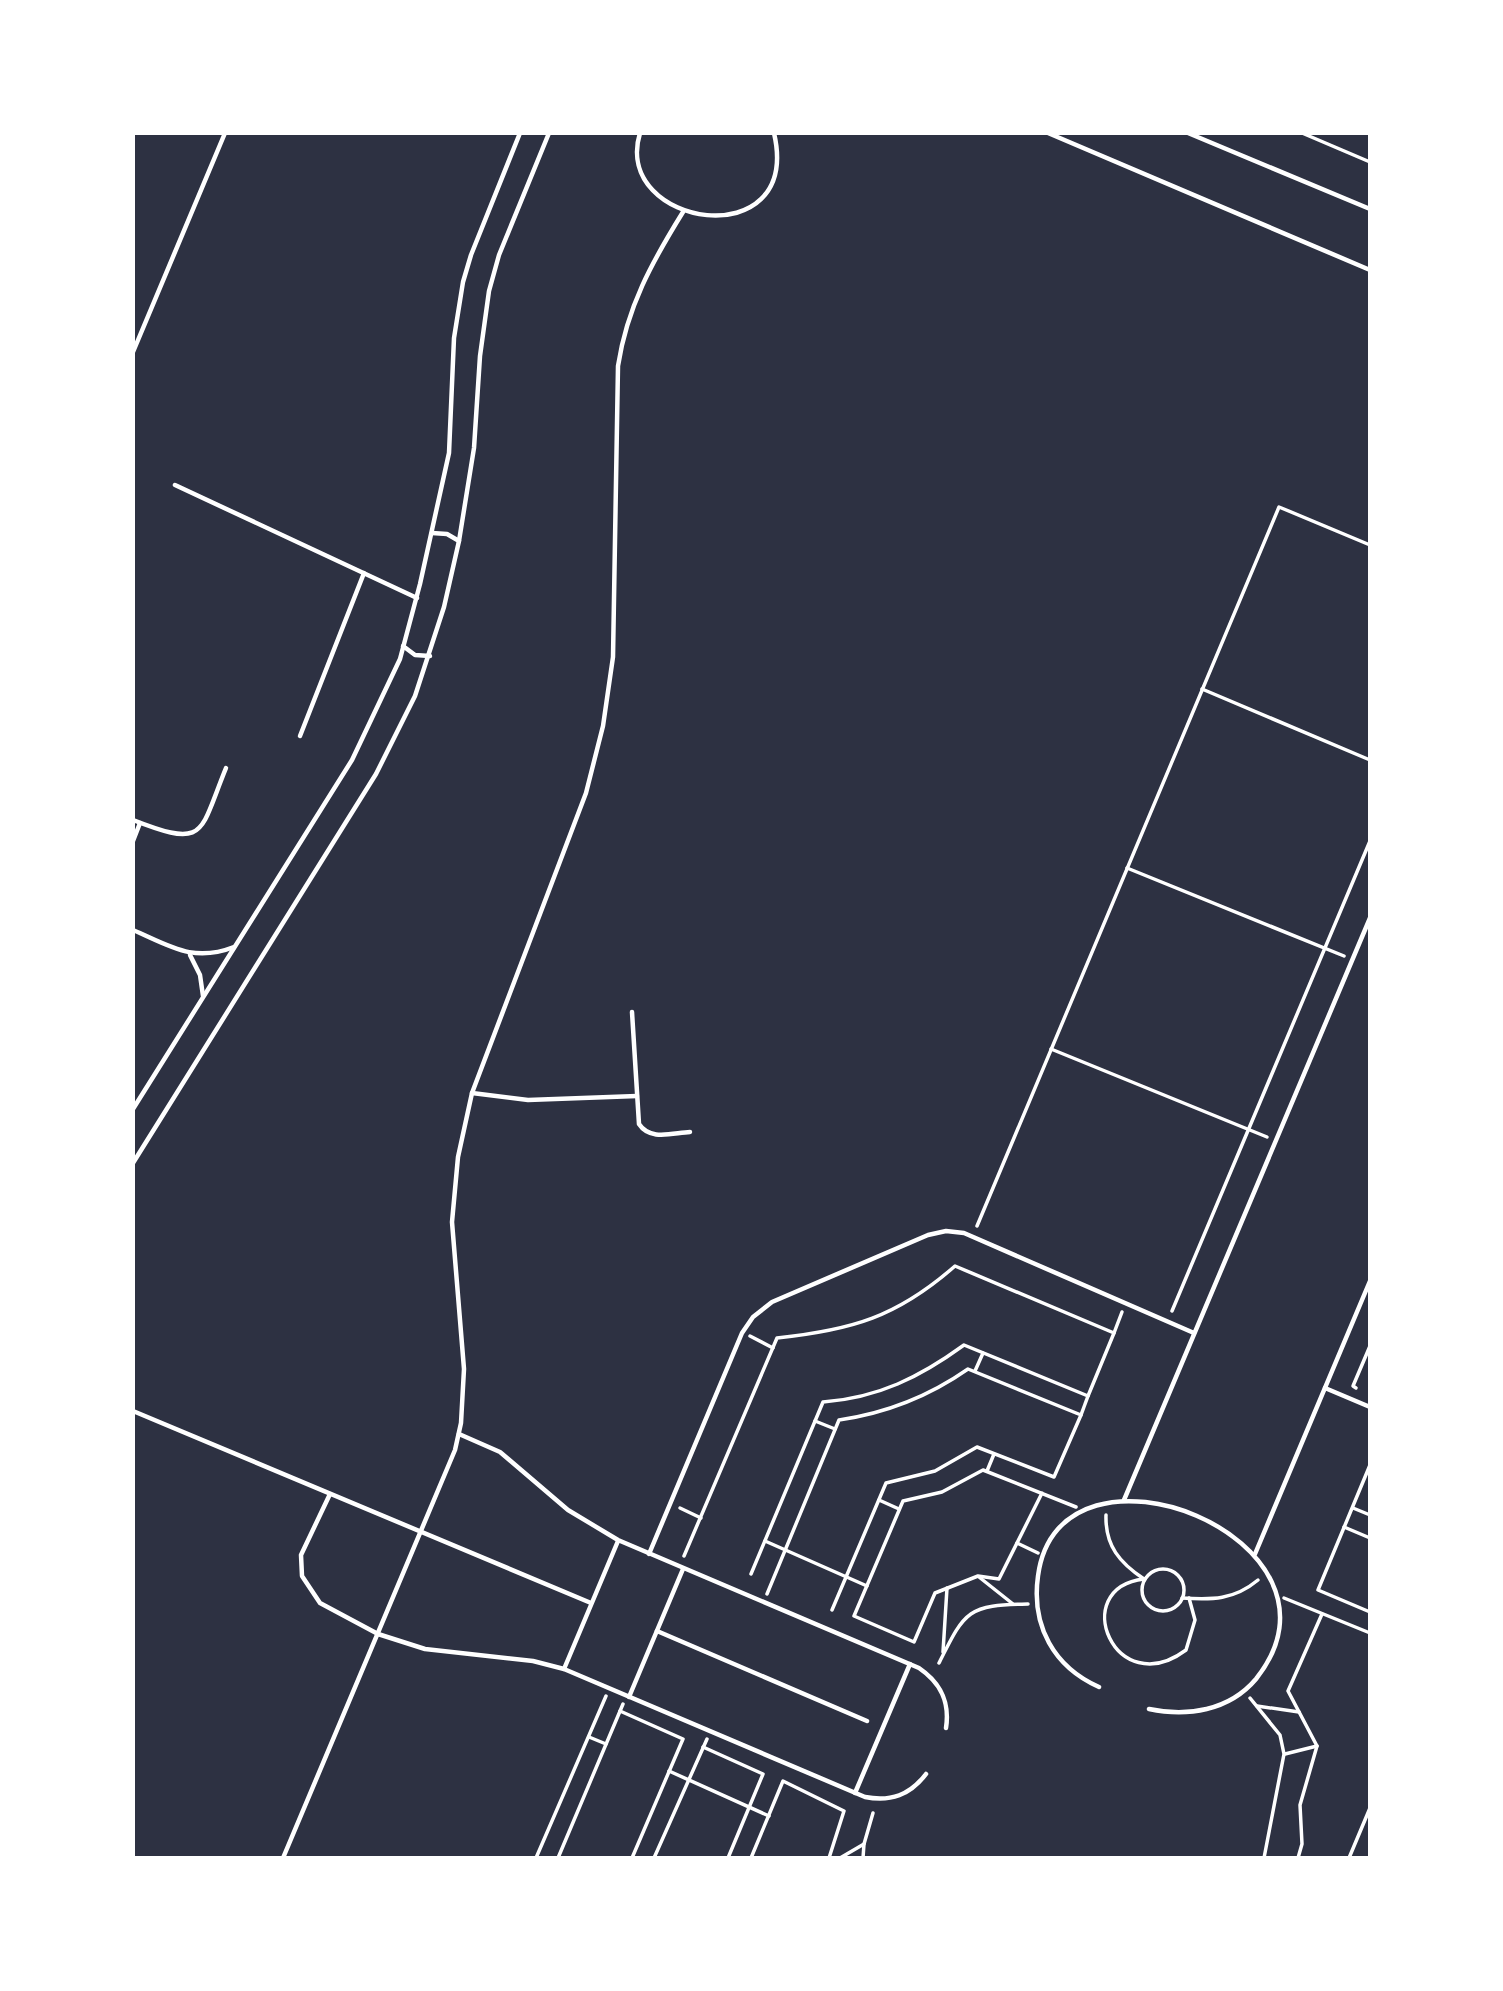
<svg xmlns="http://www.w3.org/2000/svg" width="1503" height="1991" font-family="'PT Sans',sans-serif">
<rect width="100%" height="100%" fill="#2d3142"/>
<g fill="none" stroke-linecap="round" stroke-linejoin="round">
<g stroke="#fff" stroke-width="3.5">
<polyline points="1302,133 1370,162"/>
<polyline points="1202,689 1370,760"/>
<polyline points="1127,868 1344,956"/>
<polyline points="1051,1049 1267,1137"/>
<polyline points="977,1226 1279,507 1370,545"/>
<polyline points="1172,1311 1370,841"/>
<polyline points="1114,1333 1122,1312"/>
<polyline points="750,1336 773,1348"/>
<polyline points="975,1371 983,1353"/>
<polyline points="1356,1388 1353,1386 1370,1346"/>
<polyline points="1081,1415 1088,1396"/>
<polyline points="815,1421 835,1429"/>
<polyline points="1370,1465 1318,1590 1370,1612"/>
<polyline points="987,1471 994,1454"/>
<polyline points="1042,1493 999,1579 978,1576 935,1593 914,1642 854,1616 903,1501 942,1492 983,1470 1076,1507"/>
<polyline points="879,1500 899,1509"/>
<polyline points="680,1508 701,1518"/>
<polyline points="1353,1508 1370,1515"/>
<path d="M1106,1515C1105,1546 1120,1563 1144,1579"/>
<polyline points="1344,1527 1370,1538"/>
<polyline points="765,1541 867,1586"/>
<polyline points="1017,1543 1038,1553"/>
<path d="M684,1556L777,1338C852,1330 897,1317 955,1266L1114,1333L1088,1396L964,1345C920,1377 878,1398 823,1402L751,1574"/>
<circle cx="1163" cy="1590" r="21"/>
<polyline points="979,1577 1013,1604"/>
<path d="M1144,1579C1067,1588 1115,1703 1186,1650L1195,1620L1189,1598"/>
<path d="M767,1594L839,1420C887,1413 928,1397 968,1369L1081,1415L1054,1477L977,1447L935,1471L886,1483L832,1610"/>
<path d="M1182,1598C1212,1600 1234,1600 1258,1580"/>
<polyline points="1284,1598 1370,1633"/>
<polyline points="943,1652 947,1588"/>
<path d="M939,1663C965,1611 967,1605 1028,1604"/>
<polyline points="1250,1698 1280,1735 1284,1754 1264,1858"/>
<polyline points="1257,1706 1299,1712"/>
<polyline points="620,1711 683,1739 632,1858"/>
<polyline points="589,1737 606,1744"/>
<polyline points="703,1747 763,1774 728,1858"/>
<polyline points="1285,1754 1317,1746"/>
<polyline points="669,1771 769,1816"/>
<polyline points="536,1858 606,1696"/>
<polyline points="558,1858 623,1704"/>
<polyline points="654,1858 707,1739"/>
<polyline points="751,1858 783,1781 844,1811 829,1858"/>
<polyline points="840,1858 864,1844"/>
<polyline points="863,1858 864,1844 873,1813"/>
<polyline points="1298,1858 1302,1844 1300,1805 1317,1746 1288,1691 1322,1614"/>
<polyline points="1349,1858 1370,1808"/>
</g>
<g stroke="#fff" stroke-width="4.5">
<path d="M640,133C611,227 803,258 774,133"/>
<polyline points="1048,133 1370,270"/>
<polyline points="1188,133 1370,209"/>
<polyline points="133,352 225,133"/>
<polyline points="175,485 417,598"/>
<polyline points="432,533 447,534 459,541"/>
<polyline points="403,646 415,655 430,656"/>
<polyline points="300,736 364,573"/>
<path d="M133,820C207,849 199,834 226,768"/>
<polyline points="133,841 140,823"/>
<path d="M133,930C170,946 193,963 234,947"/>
<polyline points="190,955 200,975 203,996"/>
<path d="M632,1012L639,1124C650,1141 672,1133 690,1132"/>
<polyline points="472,1093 528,1100 637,1096"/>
<polyline points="133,1109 352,760 400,659 420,584 449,453 454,338 463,282 471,255 520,133"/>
<polyline points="133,1163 376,774 415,696 444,607 459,541 474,448 480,356 489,291 499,255 549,133"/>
<polyline points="1325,1388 1370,1407"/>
<polyline points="133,1411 591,1603"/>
<path d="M459,1434L500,1452L568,1510L618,1540L919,1668C941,1683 950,1702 946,1728"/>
<path d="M330,1494L301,1555L302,1576L320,1603L378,1634L425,1649L533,1661L564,1669L865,1797C891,1802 910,1795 926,1774"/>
<polyline points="1124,1500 1370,918"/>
<polyline points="649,1554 742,1333 753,1317 772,1302 928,1235 946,1231 964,1233 1194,1333"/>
<polyline points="1255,1554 1370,1281"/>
<polyline points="657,1631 867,1721"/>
<polyline points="564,1669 618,1541"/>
<path d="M1099,1687C1054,1667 1031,1626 1038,1576C1059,1417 1367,1540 1256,1679C1229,1711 1187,1717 1149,1709"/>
<polyline points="629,1697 683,1569"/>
<polyline points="855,1793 910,1664"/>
<path d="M283,1858L455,1450L461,1423L464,1369L452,1222L458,1157L472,1093L586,793L603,726L613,657L618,366C627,307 652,262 683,212"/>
</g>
</g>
<rect width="1503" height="1991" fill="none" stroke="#ffffff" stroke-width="270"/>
</svg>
